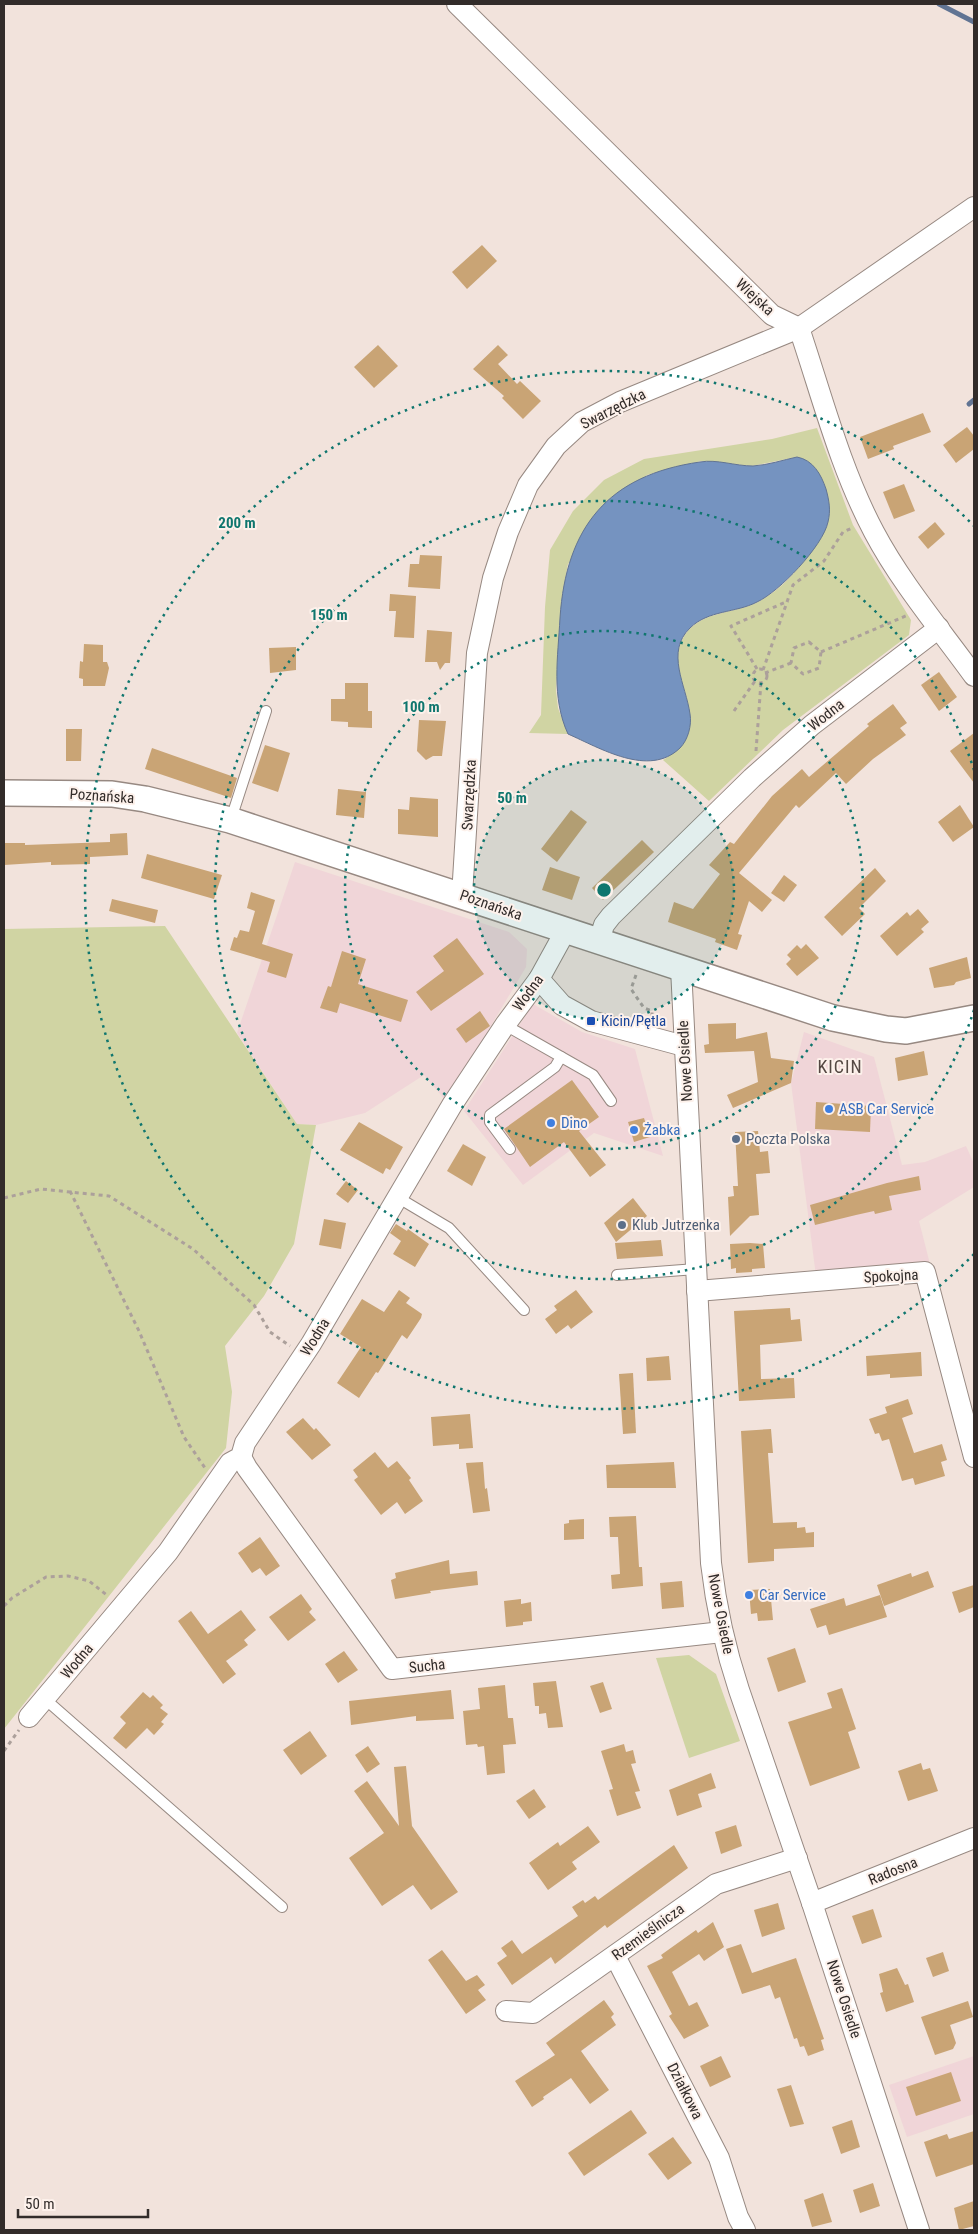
<svg xmlns="http://www.w3.org/2000/svg" width="978" height="2234" font-family="'Roboto Condensed',sans-serif">
<rect width="100%" height="100%" fill="#f2e3dc"/>
<g fill="#f0d5d8">
<polygon points="295,862 509,932 527,949 526,967 446,1101 424,1075 365,1113 316,1125 297,1124 237,1033"/>
<polygon points="533,1004 582,1032 635,1049 663,1156 594,1133 523,1185 464,1111"/>
<polygon points="804,1032 874,1057 902,1165 925,1162 966,1146 974,1164 974,1187 919,1221 931,1268 816,1276 791,1083"/>
<polygon points="974,2056 974,2114 907,2137 889,2085"/>
</g>
<g fill="#d0d4a3">
<path d="M817,428L853,525L911,620L909,635L783,730L709,801L663,760C673,754 677,749 683,738C703,702 665,671 682,640C697,610 732,615 758,602C790,585 810,554 828,524L797,457L752,466L701,461L647,475L568,564L562,597L556,690L558,708L568,734L529,733L541,715L545,607L550,550L573,511L604,480L644,459L772,439Z"/>
<polygon points="165,926 297,1124 316,1125 294,1244 264,1296 225,1346 232,1392 226,1448 4,1729 4,929"/>
<polygon points="689,1655 716,1674 740,1741 689,1758 656,1658"/>
</g>
<path fill="#7593c0" stroke="#617493" d="M797,457C813,460 821,474 826,489C829,500 831,510 828,522C823,546 779,592 757,602C736,613 708,610 690,628C665,652 686,685 690,714C692,725 688,740 680,748C649,778 600,748 568,734C551,697 558,657 560,618C566,527 608,475 700,462C717,459 735,466 753,466C768,465 783,460 797,457Z"/>
<g fill="none" stroke-linecap="round" stroke-linejoin="round">
<g stroke="#617493" stroke-width="5">
<polyline points="939,4 974,22"/>
<polyline points="969,404 974,400"/>
</g>
</g>
<g fill="#c9a475">
<polygon points="482,245 497,261 467,289 452,272"/>
<polygon points="378,345 398,366 374,388 354,367"/>
<polygon points="498,345 508,355 498,364 517,384 520,381 541,401 523,419 502,398 504,396 473,369"/>
<polygon points="923,413 931,432 893,446 894,449 868,459 860,437"/>
<polygon points="967,427 974,436 974,449 956,463 943,445"/>
<polygon points="904,484 915,511 894,519 883,492"/>
<polygon points="935,522 945,534 928,549 918,537"/>
<polygon points="420,555 442,556 440,589 408,587 410,564 419,564"/>
<polygon points="390,594 416,596 414,638 394,637 396,611 389,611"/>
<polygon points="427,630 452,632 450,663 445,663 440,670 437,662 425,662"/>
<polygon points="84,644 103,645 103,662 107,662 109,668 105,686 83,686 83,679 79,678 80,661 83,662"/>
<polygon points="296,647 296,670 270,673 269,648"/>
<polygon points="939,672 957,697 939,711 921,685"/>
<polygon points="345,683 368,683 368,711 372,711 372,728 348,727 348,722 331,721 331,699 345,699"/>
<polygon points="893,704 907,723 900,728 906,735 873,759 846,784 836,773 799,808 796,805 739,873 772,900 762,912 749,901 738,934 742,935 737,950 715,942 716,939 668,922 674,902 693,909 720,874 709,865 730,842 734,844 772,796 802,769 809,777 869,726 867,724"/>
<polygon points="419,720 446,721 442,756 433,756 426,760 417,751"/>
<polygon points="66,729 82,729 81,761 66,761"/>
<polygon points="974,733 974,783 950,751"/>
<polygon points="265,745 290,753 278,792 252,783"/>
<polygon points="152,748 237,778 231,798 145,769"/>
<polygon points="338,789 366,792 364,818 336,815"/>
<polygon points="410,797 438,799 438,837 398,834 398,809 409,810"/>
<polygon points="960,805 974,827 953,842 938,822"/>
<polygon points="571,810 587,822 557,862 541,849"/>
<polygon points="127,833 128,855 90,857 90,864 51,865 51,862 4,865 4,843 25,843 25,845 110,842 110,834"/>
<polygon points="642,840 654,852 603,900 592,888"/>
<polygon points="147,854 222,875 214,899 141,878"/>
<polygon points="550,867 580,877 572,900 542,890"/>
<polygon points="875,868 886,881 859,908 865,914 842,936 824,917"/>
<polygon points="784,875 797,885 784,902 771,893"/>
<polygon points="251,892 275,900 262,944 293,954 286,978 267,972 270,962 230,950 234,937 237,938 240,930 249,932 255,911 247,908"/>
<polygon points="112,899 158,910 155,923 109,911"/>
<polygon points="918,909 929,922 921,929 924,932 897,956 880,936 907,912 910,916"/>
<polygon points="457,938 484,974 431,1011 416,992 444,971 433,956"/>
<polygon points="806,944 819,958 797,976 786,964 791,959 787,955 797,945 801,949"/>
<polygon points="342,951 366,959 358,984 408,1000 401,1022 340,1003 337,1013 320,1008 328,986 331,987"/>
<polygon points="967,957 971,978 956,982 954,985 934,988 929,968"/>
<polygon points="480,1011 490,1026 466,1043 456,1029"/>
<polygon points="736,1023 736,1039 767,1032 771,1058 794,1061 791,1083 733,1108 727,1095 758,1082 754,1051 705,1053 704,1045 709,1044 708,1024"/>
<polygon points="924,1051 928,1075 898,1081 895,1058"/>
<polygon points="572,1080 599,1117 579,1131 606,1165 590,1177 564,1142 530,1167 504,1129"/>
<polygon points="816,1102 871,1106 870,1132 815,1129"/>
<polygon points="644,1118 650,1137 634,1142 628,1122"/>
<polygon points="359,1122 403,1147 390,1170 386,1168 383,1174 340,1150"/>
<polygon points="758,1131 760,1152 768,1151 770,1173 756,1174 759,1215 750,1216 730,1236 728,1197 734,1196 733,1186 738,1186 735,1132"/>
<polygon points="463,1144 486,1157 472,1186 447,1171"/>
<polygon points="919,1176 921,1190 889,1196 892,1210 875,1214 874,1211 856,1215 815,1225 810,1205 887,1183"/>
<polygon points="346,1181 358,1190 348,1203 336,1194"/>
<polygon points="633,1198 647,1216 616,1242 604,1223"/>
<polygon points="324,1219 346,1223 341,1249 319,1245"/>
<polygon points="396,1224 407,1231 408,1229 429,1244 415,1267 393,1254 401,1241 390,1233"/>
<polygon points="661,1240 663,1256 617,1259 615,1243"/>
<polygon points="750,1243 763,1244 765,1268 752,1269 752,1272 736,1273 736,1268 731,1269 730,1244"/>
<polygon points="399,1290 410,1298 406,1303 422,1314 421,1318 407,1339 402,1335 378,1373 376,1372 359,1398 337,1383 361,1347 340,1334 362,1299 384,1312"/>
<polygon points="576,1290 593,1312 571,1329 568,1325 556,1334 545,1319 557,1310 554,1306"/>
<polygon points="790,1308 791,1320 800,1319 802,1341 760,1345 761,1379 794,1378 795,1398 739,1401 734,1311"/>
<polygon points="921,1352 922,1376 890,1378 890,1374 867,1376 866,1356"/>
<polygon points="669,1356 671,1380 647,1381 646,1358"/>
<polygon points="633,1373 636,1433 623,1434 619,1374"/>
<polygon points="908,1399 913,1414 902,1418 914,1453 942,1444 947,1460 941,1462 945,1476 915,1485 913,1478 902,1481 889,1439 882,1441 879,1433 875,1434 869,1419 887,1413 885,1407"/>
<polygon points="470,1414 473,1448 459,1449 459,1444 433,1446 431,1417"/>
<polygon points="303,1418 314,1430 316,1428 331,1445 312,1460 286,1432"/>
<polygon points="771,1429 773,1453 768,1453 773,1523 797,1522 797,1528 805,1527 806,1533 814,1532 814,1547 774,1549 774,1561 748,1563 741,1431"/>
<polygon points="375,1452 388,1468 397,1461 411,1478 409,1480 423,1501 405,1514 397,1502 381,1515 354,1480 358,1477 353,1470"/>
<polygon points="483,1462 485,1489 487,1488 490,1511 473,1513 466,1463"/>
<polygon points="674,1462 676,1488 607,1488 606,1465"/>
<polygon points="636,1516 639,1567 642,1567 643,1586 612,1589 611,1575 620,1574 618,1537 610,1537 609,1517"/>
<polygon points="584,1519 584,1539 564,1540 564,1524 569,1523 569,1520"/>
<polygon points="260,1537 280,1566 266,1576 260,1568 252,1573 238,1553"/>
<polygon points="449,1560 450,1574 477,1571 478,1585 430,1591 431,1593 395,1599 391,1580 396,1578 395,1573"/>
<polygon points="928,1571 934,1587 884,1606 877,1585 911,1573 912,1577"/>
<polygon points="682,1581 684,1607 662,1609 660,1583"/>
<polygon points="974,1585 974,1607 959,1613 952,1592"/>
<polygon points="770,1589 773,1620 758,1621 757,1613 751,1614 749,1590"/>
<polygon points="301,1594 312,1609 309,1612 316,1620 288,1641 269,1617"/>
<polygon points="880,1595 887,1617 829,1635 826,1625 817,1628 810,1609 844,1598 846,1606"/>
<polygon points="521,1599 521,1604 531,1602 532,1621 523,1622 523,1625 506,1627 504,1601"/>
<polygon points="241,1610 256,1630 244,1640 248,1645 226,1661 236,1674 223,1684 178,1621 191,1611 208,1634"/>
<polygon points="795,1648 806,1682 778,1692 767,1658"/>
<polygon points="344,1651 358,1670 338,1683 325,1664"/>
<polygon points="556,1681 563,1727 548,1728 546,1713 539,1714 539,1706 535,1706 533,1683"/>
<polygon points="603,1682 612,1709 600,1713 590,1686"/>
<polygon points="505,1685 508,1718 513,1718 516,1744 503,1745 505,1773 487,1775 484,1746 478,1747 477,1744 466,1745 463,1711 480,1709 478,1688"/>
<polygon points="842,1688 856,1729 848,1732 860,1768 810,1786 788,1722 832,1708 827,1693"/>
<polygon points="451,1690 454,1719 416,1721 416,1716 351,1725 349,1701"/>
<polygon points="143,1692 150,1698 153,1695 163,1705 160,1708 168,1714 161,1722 164,1724 154,1735 147,1728 126,1749 113,1738 126,1723 120,1717"/>
<polygon points="310,1731 327,1756 301,1775 283,1750"/>
<polygon points="624,1744 626,1752 633,1750 636,1763 631,1764 640,1791 635,1792 641,1808 617,1816 609,1790 613,1789 601,1751"/>
<polygon points="368,1746 380,1764 367,1773 355,1755"/>
<polygon points="921,1763 923,1770 930,1768 938,1791 908,1801 898,1771"/>
<polygon points="406,1766 412,1826 458,1892 431,1910 413,1885 382,1906 349,1858 384,1833 354,1791 367,1781 399,1826 394,1767"/>
<polygon points="711,1773 716,1788 698,1794 702,1807 677,1816 669,1790"/>
<polygon points="534,1789 546,1807 529,1819 516,1801"/>
<polygon points="736,1825 742,1846 721,1854 715,1832"/>
<polygon points="588,1826 600,1842 572,1862 577,1869 548,1890 529,1863 558,1842 560,1846"/>
<polygon points="674,1845 688,1868 607,1928 605,1925 555,1964 551,1957 512,1985 497,1963 507,1956 501,1948 512,1940 522,1954 578,1916 572,1907 583,1900 585,1903 595,1896 598,1900"/>
<polygon points="778,1903 785,1929 762,1937 754,1910"/>
<polygon points="873,1909 882,1937 862,1944 852,1916"/>
<polygon points="713,1922 724,1947 704,1961 699,1954 672,1972 689,2006 697,2002 709,2026 684,2039 669,2016 672,2014 647,1966 663,1958 661,1955 696,1930 698,1933"/>
<polygon points="741,1944 752,1973 796,1958 824,2039 821,2040 824,2050 808,2056 804,2046 800,2047 797,2038 794,2039 780,1997 775,1999 770,1985 742,1994 726,1949"/>
<polygon points="442,1950 466,1981 477,1975 485,1985 478,1990 486,2000 466,2014 428,1960"/>
<polygon points="943,1952 949,1971 933,1977 926,1958"/>
<polygon points="897,1968 905,1985 908,1984 914,2002 886,2012 880,1993 883,1992 879,1974"/>
<polygon points="604,2000 614,2014 611,2017 616,2025 581,2051 609,2090 590,2104 571,2078 543,2097 544,2099 532,2107 515,2081 555,2055 546,2043"/>
<polygon points="968,2001 973,2017 950,2025 956,2043 953,2049 935,2055 921,2017"/>
<polygon points="721,2056 731,2077 710,2087 700,2066"/>
<polygon points="951,2072 961,2101 916,2116 906,2087"/>
<polygon points="791,2085 804,2124 790,2127 777,2089"/>
<polygon points="631,2110 647,2133 584,2176 568,2153"/>
<polygon points="852,2120 860,2147 841,2154 832,2127"/>
<polygon points="974,2131 974,2164 936,2177 924,2142 947,2134 949,2139"/>
<polygon points="673,2137 692,2163 668,2180 648,2154"/>
<polygon points="873,2183 880,2206 860,2213 853,2190"/>
<polygon points="823,2193 832,2222 812,2227 804,2200"/>
<polygon points="974,2201 974,2226 959,2230 954,2208"/>
</g>
<g fill="none" stroke-linecap="round" stroke-linejoin="round">
<defs>
<g id="service">
<polyline points="231,819 266,711"/>
<polyline points="505,1025 593,1075 611,1101"/>
<polyline points="510,1149 490,1122 490,1115 555,1067 561,1057"/>
<polyline points="397,1197 449,1228 524,1310"/>
<polyline points="617,1275 696,1269"/>
<polyline points="45,1699 282,1907"/>
</g>
<g id="minor">
<path d="M457,4L772,315L799,328C822,396 840,468 874,532C901,583 940,629 974,676"/>
<polyline points="462,896 477,653 493,578 508,532 528,485 556,446 582,422 620,402 799,328 974,207"/>
<polyline points="599,941 604,925 611,916 752,778 812,725 939,628"/>
<path d="M681,968L711,1563C716,1606 725,1648 739,1690L812,1903L919,2230"/>
<polyline points="539,979 562,1005 591,1021 684,1046"/>
<polyline points="697,1291 925,1272 974,1457"/>
<polyline points="241,1457 247,1468 392,1669 722,1632"/>
<polyline points="29,1717 168,1552 230,1463 241,1457 245,1443 311,1344 452,1105 505,1025 539,979 566,930"/>
<polyline points="812,1903 974,1838"/>
<polyline points="615,1956 719,2158 738,2217 745,2230"/>
<polyline points="506,2011 533,2013 716,1884 797,1858"/>
</g>
<polyline id="tertiary" points="4,793 112,794 145,799 230,820 833,1018 886,1029 906,1031 974,1018"/>
</defs>
<use href="#service" stroke="#978982" stroke-width="12"/>
<use href="#minor" stroke="#978982" stroke-width="22"/>
<use href="#tertiary" stroke="#978982" stroke-width="28"/>
<g stroke="#aca09b" stroke-width="3" stroke-dasharray="4 4" stroke-linecap="butt">
<polygon points="809,642 821,652 819,668 803,674 791,663 794,648"/>
<polyline points="821,652 908,615"/>
<polyline points="757,669 731,626 788,601"/>
<circle cx="760" cy="676" r="7"/>
<polyline points="763,670 793,585 824,561 843,532 852,528"/>
<polyline points="765,673 791,663"/>
<polyline points="734,711 755,681"/>
<polyline points="756,751 761,682"/>
<polyline points="636,975 631,989 644,1008 652,1011 652,1020"/>
<polyline points="70,1191 139,1331 184,1437 205,1468"/>
<polyline points="4,1198 41,1189 109,1196 193,1249 254,1305 270,1332 290,1346"/>
<polyline points="4,1606 12,1598 46,1577 68,1576 89,1581 108,1596"/>
<polyline points="4,1751 19,1730"/>
</g>
<use href="#service" stroke="#fff" stroke-width="10"/>
<use href="#minor" stroke="#fff" stroke-width="20"/>
<use href="#tertiary" stroke="#fff" stroke-width="25"/>
</g>
<circle cx="604" cy="890" r="130" fill="#0f766e" fill-opacity=".12"/>
<g fill="none" stroke="#0f766e" stroke-width="2.5" stroke-dasharray="2.5 5">
<circle cx="604" cy="890" r="130"/>
<circle cx="604" cy="890" r="259"/>
<path d="M974 1010A389 389 0 1 1 974 770"/>
<path d="M974 1254A519 519 0 1 1 974 526"/>
</g>
<rect fill="#1a4fb4" stroke="#fdf1eb" stroke-width="2" x="586" y="1016" width="10" height="10" rx="2.5"/>
<g fill="#3f7fe0" stroke="#fdf1eb" stroke-width="2">
<circle cx="829" cy="1109" r="5"/>
<circle cx="551" cy="1123" r="5"/>
<circle cx="634" cy="1130" r="5"/>
<circle cx="749" cy="1595" r="5"/>
</g>
<g fill="#5c6f8a" stroke="#fdf1eb" stroke-width="2">
<circle cx="736" cy="1139" r="5"/>
<circle cx="622" cy="1225" r="5"/>
</g>
<g text-anchor="middle" dominant-baseline="central" stroke-width="4" stroke-linejoin="round" paint-order="stroke">
<g font-size="15" fill="#322c2a" stroke="#fdf1eb">
<text transform="translate(755 297) rotate(43)">Wiejska</text>
<text transform="translate(613 409) rotate(-27)">Swarzędzka</text>
<text transform="translate(826 715) rotate(-38)">Wodna</text>
<text transform="translate(469 795) rotate(-87)">Swarzędzka</text>
<text transform="translate(102 796) rotate(4)">Poznańska</text>
<text transform="translate(491 905) rotate(19)">Poznańska</text>
<text transform="translate(528 993) rotate(-54)">Wodna</text>
<text transform="translate(685 1061) rotate(-93)">Nowe Osiedle</text>
<text transform="translate(891 1276) rotate(-3)">Spokojna</text>
<text transform="translate(315 1337) rotate(-58)">Wodna</text>
<text transform="translate(721 1614) rotate(79)">Nowe Osiedle</text>
<text transform="translate(77 1661) rotate(-50)">Wodna</text>
<text transform="translate(427 1666) rotate(-6)">Sucha</text>
<text transform="translate(893 1871) rotate(-22)">Radosna</text>
<text transform="translate(648 1932) rotate(-36)">Rzemieślnicza</text>
<text transform="translate(844 1999) rotate(72)">Nowe Osiedle</text>
<text transform="translate(685 2091) rotate(63)">Działkowa</text>
</g>
<g font-size="15" fill="#164399" stroke="#fdf1eb" text-anchor="start">
<text x="601" y="1021">Kicin/Pętla</text>
</g>
<g font-size="15" fill="#366cbe" stroke="#fdf1eb" text-anchor="start">
<text x="839" y="1109">ASB Car Service</text>
<text x="561" y="1123">Dino</text>
<text x="644" y="1130">Żabka</text>
<text x="759" y="1595">Car Service</text>
</g>
<g font-size="15" fill="#4e5e75" stroke="#fdf1eb" text-anchor="start">
<text x="746" y="1139">Poczta Polska</text>
<text x="632" y="1225">Klub Jutrzenka</text>
</g>
<g font-size="18" letter-spacing="1" fill="#554843" stroke="#fdf1eb">
<text x="840" y="1066">KICIN</text>
</g>
</g>
<circle cx="604" cy="890" r="8" fill="#0f766e" stroke="#fdf1eb" stroke-width="2.5"/>
<g font-size="15" text-anchor="middle" font-weight="bold" fill="#0f766e" stroke="#fdf1eb" stroke-width="4" stroke-linejoin="round" paint-order="stroke">
<text x="237" y="528">200 m</text>
<text x="329" y="620">150 m</text>
<text x="421" y="712">100 m</text>
<text x="512" y="803">50 m</text>
</g>
<rect width="978" height="2234" fill="none" stroke="#322c2a" stroke-width="10"/>
<path d="M18 2209v8h130v-8" fill="none" stroke="#322c2a" stroke-width="2.5"/>
<text x="25" y="2209" font-size="15" fill="#322c2a" stroke="#fdf1eb" stroke-width="4" paint-order="stroke">50 m</text>
</svg>
